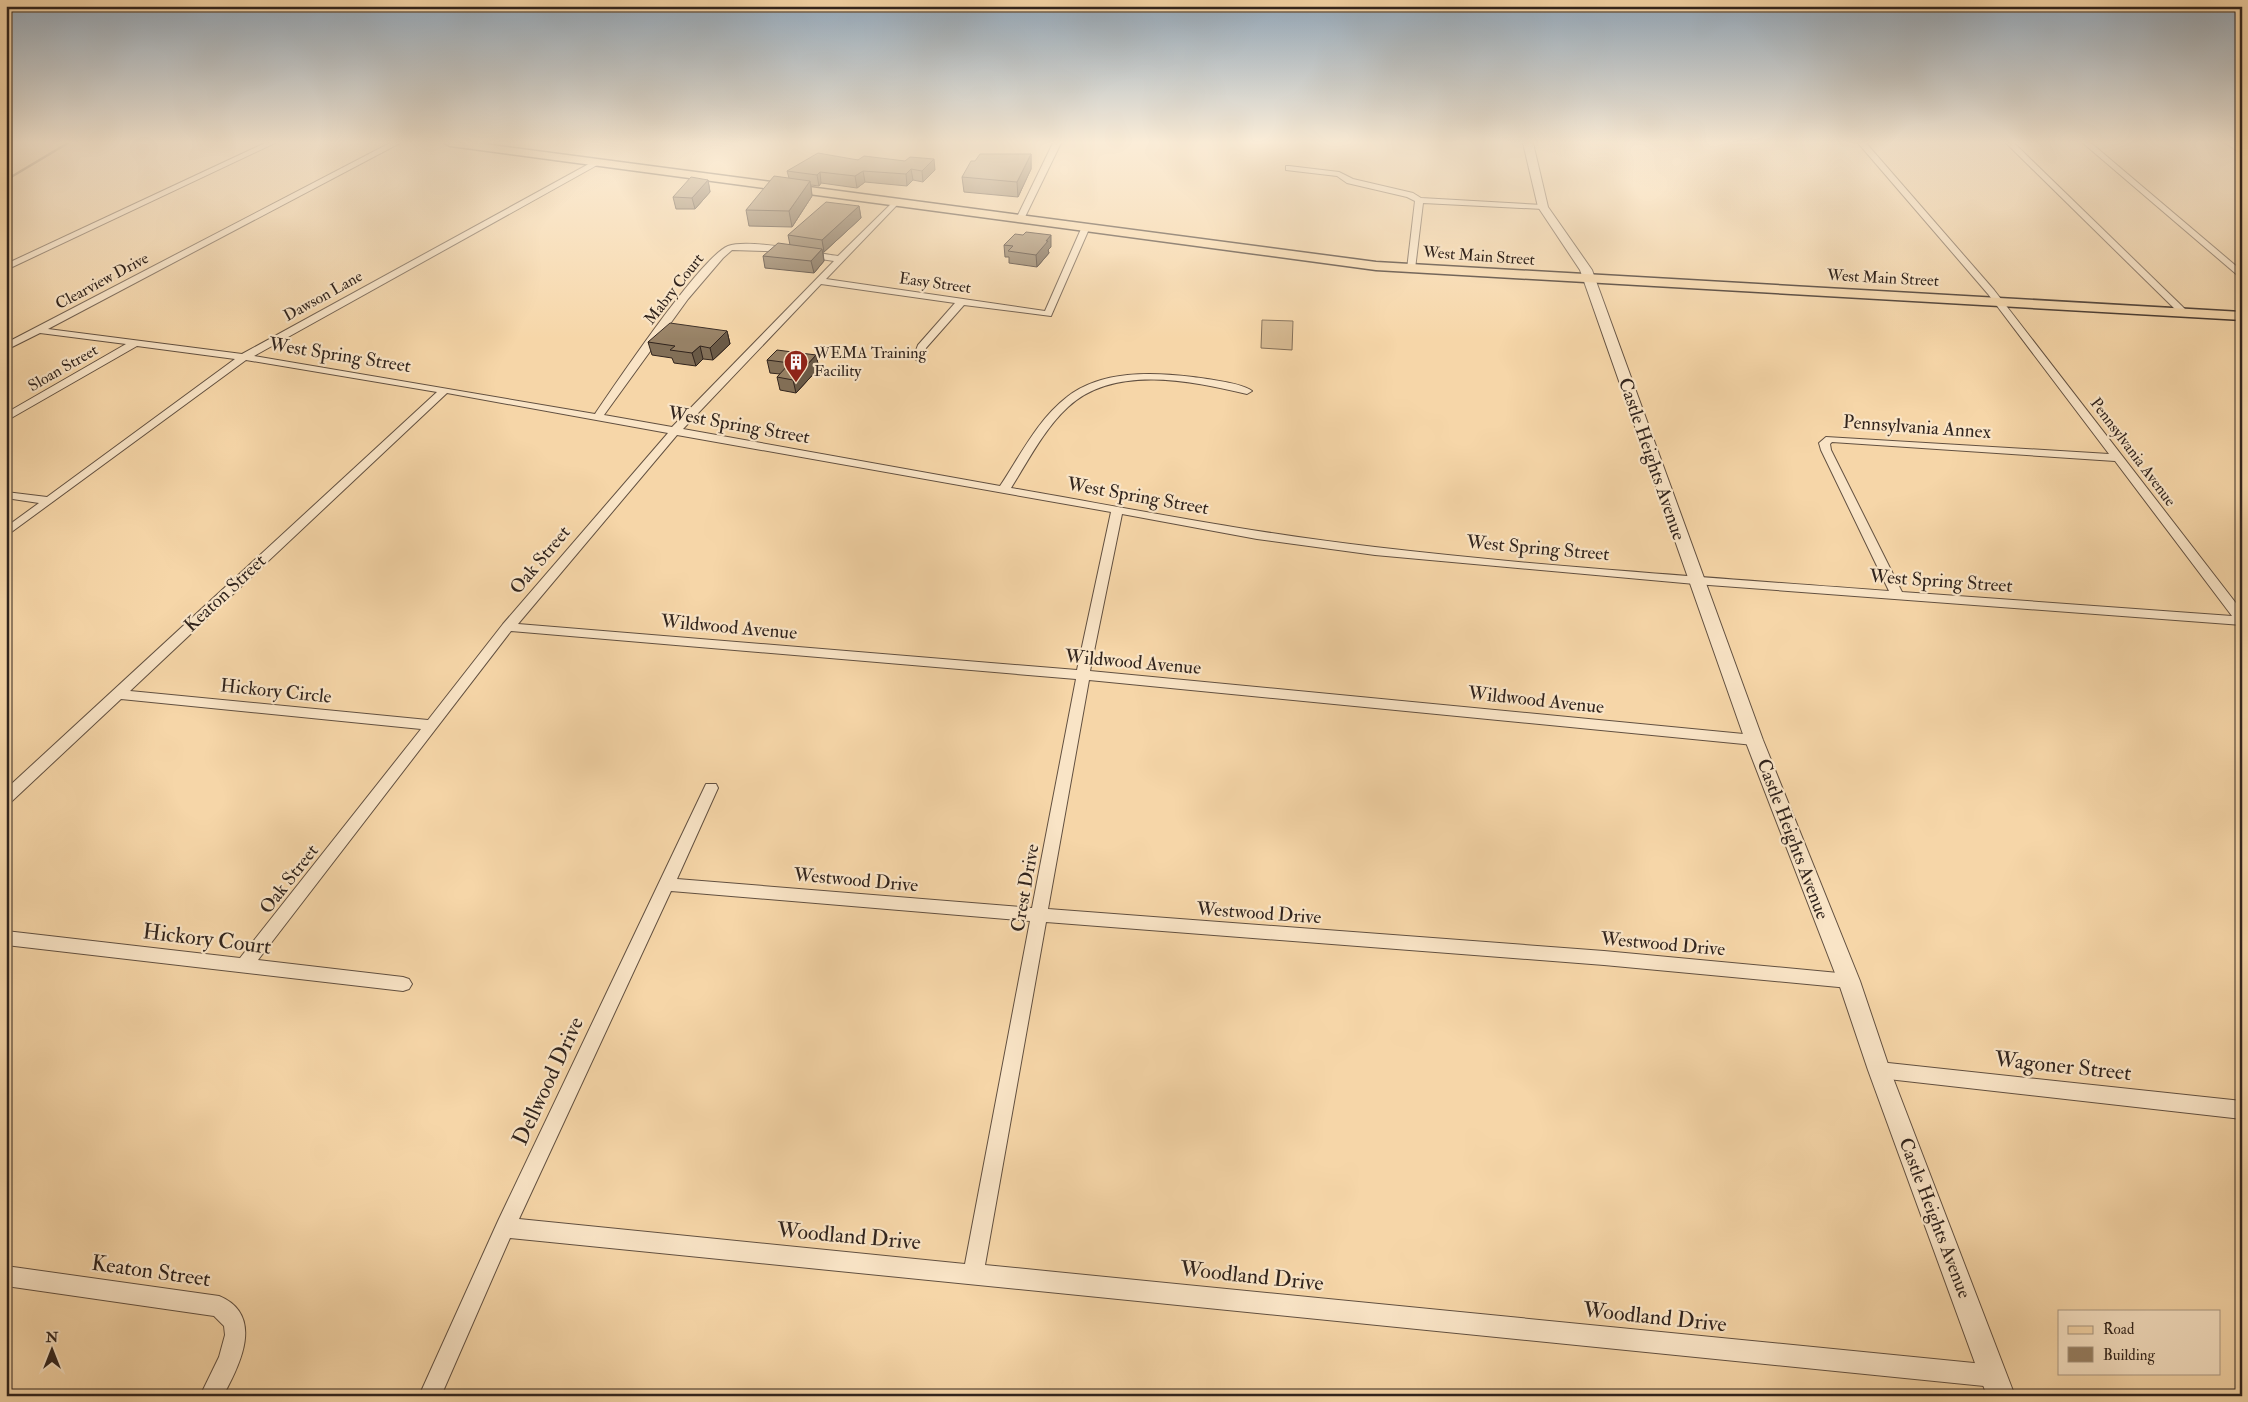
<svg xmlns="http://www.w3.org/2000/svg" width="2248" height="1402" font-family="'IM FELL Double Pica',serif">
<rect width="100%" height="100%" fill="#f6d6a8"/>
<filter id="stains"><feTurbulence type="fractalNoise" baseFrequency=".004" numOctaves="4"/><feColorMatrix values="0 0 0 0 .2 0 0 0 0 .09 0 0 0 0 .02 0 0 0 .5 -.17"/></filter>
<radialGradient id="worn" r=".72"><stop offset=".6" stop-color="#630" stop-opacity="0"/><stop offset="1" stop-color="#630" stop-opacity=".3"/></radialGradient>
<polygon fill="#d5b890" stroke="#836e56" points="1262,320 1293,321 1292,350 1261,348"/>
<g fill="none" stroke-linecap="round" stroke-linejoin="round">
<polyline stroke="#7f6a54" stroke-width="2.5" points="6,180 68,143"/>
<defs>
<g id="minor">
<polygon points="265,143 275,143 6,270 6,264"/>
<path d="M390,143H400L48,329L242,354L596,160L600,162L599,164L254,356L595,414C616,383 701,257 728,246C749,238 814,253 838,256L894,201L898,203L897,205L826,279L1045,311L1081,229L1085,227L1089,229L1051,316L964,305L926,348L923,358L918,361L913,358L918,345L955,303L821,284L683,429L1000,486C1020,456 1038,419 1067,397C1101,370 1153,372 1193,377C1207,379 1243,383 1252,391L1247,394C1192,381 1114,364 1068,407C1044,429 1028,461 1011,488C1132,509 1252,533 1375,547C1545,567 1717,578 1889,591L1821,450L1819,443L1826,437L2109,454L1988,294L1858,143H1866L1994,290L2242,611V625L1695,584L1375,555L1257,539L1122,514L1090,671L1754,735L1761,740L1754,745L1089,680L1048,909L1604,951L1849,974L1855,976L1857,981L1855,986L1849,988L1604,965L1046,922L985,1265L1994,1365L2002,1368L2005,1376L2002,1384L1994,1387L510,1238L441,1396H419L498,1221L706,784H716L718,788L677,879L1032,908L1076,679L511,631L258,960L403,977L409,979L412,984L409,989L403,991L6,945V931L240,958L421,729L121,699L11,802L6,804V789L437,392L246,360L6,536V527L39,503L6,498V492L47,497L235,359L137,346L6,421V413L126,344L40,333L6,350V343ZM732,250L766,251L834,261L672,427L604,415L688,299L723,258ZM447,393L668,433L503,624L428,720L130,691ZM677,435L1111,512L1077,670L518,624ZM1832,442L2115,461L2232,616L1902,592L1831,450L1830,444ZM671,891L1030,921L965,1264L519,1219Z"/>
<polygon points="1053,143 1061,143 1024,219 1017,221 1016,219"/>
<polygon points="2006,143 2014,143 2186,310 2186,314 2180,314"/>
<polygon points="2083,143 2091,143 2242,271 2242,279"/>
<polygon points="2225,143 2234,143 2242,148 2242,154"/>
<polygon points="1289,166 1339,172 1353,179 1413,193 1421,198 1543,205 1547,207 1543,209 1423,203 1415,269 1411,272 1407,269 1415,201 1407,197 1347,183 1337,176 1286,170 1286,166"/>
<polygon points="1879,1062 2242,1101 2242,1119 1879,1078 1873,1076 1870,1070 1873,1064"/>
<path d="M6,1266L219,1296C265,1315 240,1365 223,1396H200L219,1357L225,1335L224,1326L214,1316L6,1286Z"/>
</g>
<polygon id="tertiary" points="1523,143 1533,143 1548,207 1592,270 1763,740 1860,981 1890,1070 2015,1396 1987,1396 1868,1070 1838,981 1745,740 1580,270 1538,207"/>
<polygon id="primary" points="444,143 476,143 1376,262 2242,312 2242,320 1376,270 450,146"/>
</defs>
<use href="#minor" stroke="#625040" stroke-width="2"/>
<use href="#tertiary" stroke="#625040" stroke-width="2"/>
<use href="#primary" stroke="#31241d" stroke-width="3"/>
<use href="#minor" fill="#f9e4c6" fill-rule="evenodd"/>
<use href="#tertiary" fill="#f9e4c6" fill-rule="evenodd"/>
<use href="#primary" fill="#f6d6a8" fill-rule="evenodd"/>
</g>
<g fill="#826f57" stroke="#31241d">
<polygon points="1031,154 1031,169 1018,197 964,192 962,177"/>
<polygon points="858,160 935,170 923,182 913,180 907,186 865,182 857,188 821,183 819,186 811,185 812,196 792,227 749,226 746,210 789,178 787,171"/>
<polygon points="708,180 710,192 695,209 676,209 673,197"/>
<polygon points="859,206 861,218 824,252 823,252 824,261 814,273 765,268 763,256 790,245 788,235"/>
<polygon points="1004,245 1051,247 1048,250 1049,253 1037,267 1009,263 1009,257 1005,257"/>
<polygon points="727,331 730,344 713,360 703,359 696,366 674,363 672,358 652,355 648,342"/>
<polygon points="816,355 819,368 796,393 780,390 777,377 780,374 770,373 767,360"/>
</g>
<g fill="#6a5a47" stroke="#31241d">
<polygon points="1031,154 1031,169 1018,197 1017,182"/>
<polygon points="934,159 935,170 923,182 922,171"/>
<polygon points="911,169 913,180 907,186 906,174"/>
<polygon points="863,171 865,182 857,188 855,176"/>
<polygon points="820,172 821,183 819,186 817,175"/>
<polygon points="708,180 710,192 695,209 692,198"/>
<polygon points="810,181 812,196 792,227 789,211"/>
<polygon points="859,206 861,218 824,252 822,240"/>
<polygon points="1051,235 1051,247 1048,250 1049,253 1037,267 1036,255 1046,241"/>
<polygon points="822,249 824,261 814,273 811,261"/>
<polygon points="727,331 730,344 713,360 710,348"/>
<polygon points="700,346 703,359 696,366 692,353"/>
<polygon points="816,355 819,368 796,393 793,380"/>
</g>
<g fill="#978165" stroke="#31241d">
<polygon points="818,153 858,160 864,156 905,161 910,157 934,159 922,171 911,169 906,174 863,171 855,176 820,172 817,175 787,171"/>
<polygon points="980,154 1031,154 1017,182 962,177 971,161 975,161"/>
<polygon points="774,176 810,181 789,211 746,210"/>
<polygon points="691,177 708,180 692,198 673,197"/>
<polygon points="826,202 859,206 822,240 788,235"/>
<polygon points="1026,232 1051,235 1046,241 1048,241 1036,255 1008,251 1013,246 1004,245 1015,234 1023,235"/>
<polygon points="778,243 822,249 811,261 763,256"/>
<polygon points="670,323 727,331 710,348 700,346 692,353 670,350 675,346 648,342"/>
<polygon points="777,350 816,355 793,380 777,377 790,363 767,360"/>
</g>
<linearGradient id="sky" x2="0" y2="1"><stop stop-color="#93a9bc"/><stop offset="0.42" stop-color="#fbedd8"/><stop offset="1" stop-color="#fbedd8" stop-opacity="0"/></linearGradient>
<rect width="2248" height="339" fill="url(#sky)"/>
<defs>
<symbol id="building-pin" viewBox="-11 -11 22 30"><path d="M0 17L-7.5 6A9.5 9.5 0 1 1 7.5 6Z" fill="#8f2418" stroke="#f9e4c6"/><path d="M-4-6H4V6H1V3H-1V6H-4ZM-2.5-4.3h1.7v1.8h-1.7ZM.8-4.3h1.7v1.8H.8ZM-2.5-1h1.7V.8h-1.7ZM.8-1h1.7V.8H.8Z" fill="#fff"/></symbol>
</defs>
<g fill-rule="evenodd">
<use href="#building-pin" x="782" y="348" width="28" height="38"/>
</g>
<g text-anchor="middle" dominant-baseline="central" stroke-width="4.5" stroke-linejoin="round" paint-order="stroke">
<g font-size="16" fill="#31241d" stroke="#f9e4c6">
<text transform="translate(1479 256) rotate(4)">West Main Street</text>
<text transform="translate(1883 278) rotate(3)">West Main Street</text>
<text transform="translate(102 281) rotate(-28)">Clearview Drive</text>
<text transform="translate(935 283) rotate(8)">Easy Street</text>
<text transform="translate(674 289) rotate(-52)">Mabry Court</text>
<text transform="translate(323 296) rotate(-29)">Dawson Lane</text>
<text transform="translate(63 368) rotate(-30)">Sloan Street</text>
<text transform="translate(2133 452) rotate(53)">Pennsylvania Avenue</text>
</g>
<g font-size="16" fill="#31241d" stroke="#f9e4c6" text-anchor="start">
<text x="814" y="353">WEMA Training<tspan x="814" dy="18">Facility</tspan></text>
</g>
<g font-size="19" fill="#31241d" stroke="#f9e4c6">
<text transform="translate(340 355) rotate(9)">West Spring Street</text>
<text transform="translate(739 425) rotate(10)">West Spring Street</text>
<text transform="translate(1917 427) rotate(4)">Pennsylvania Annex</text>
<text transform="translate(1652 459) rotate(71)">Castle Heights Avenue</text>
<text transform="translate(1138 496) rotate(10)">West Spring Street</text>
<text transform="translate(1538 548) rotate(5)">West Spring Street</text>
<text transform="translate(540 560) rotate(-50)">Oak Street</text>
<text transform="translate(1941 581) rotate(4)">West Spring Street</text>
<text transform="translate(225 593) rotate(-43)">Keaton Street</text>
<text transform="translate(729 627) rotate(5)">Wildwood Avenue</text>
<text transform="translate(1133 662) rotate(5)">Wildwood Avenue</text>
<text transform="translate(276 691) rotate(6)">Hickory Circle</text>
<text transform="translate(1536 700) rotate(6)">Wildwood Avenue</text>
<text transform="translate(1793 839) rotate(69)">Castle Heights Avenue</text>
<text transform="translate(289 879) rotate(-52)">Oak Street</text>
<text transform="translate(856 880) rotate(5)">Westwood Drive</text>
<text transform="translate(1025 888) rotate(-80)">Crest Drive</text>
<text transform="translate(1259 913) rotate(4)">Westwood Drive</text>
<text transform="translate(1663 944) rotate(5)">Westwood Drive</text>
<text transform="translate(1935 1218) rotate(69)">Castle Heights Avenue</text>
</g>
<g font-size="22" fill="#31241d" stroke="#f9e4c6">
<text transform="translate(207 939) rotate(7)">Hickory Court</text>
<text transform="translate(2063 1066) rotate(6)">Wagoner Street</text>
<text transform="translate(548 1081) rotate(-65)">Dellwood Drive</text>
<text transform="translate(849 1236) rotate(5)">Woodland Drive</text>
<text transform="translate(151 1271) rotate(8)">Keaton Street</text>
<text transform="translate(1252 1276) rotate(6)">Woodland Drive</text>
<text transform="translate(1655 1317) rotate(6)">Woodland Drive</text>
</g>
</g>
<rect width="2248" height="1402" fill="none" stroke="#f6d6a8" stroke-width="25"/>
<rect x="8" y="8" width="2233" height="1387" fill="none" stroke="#31241d" stroke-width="2.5"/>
<rect x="12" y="12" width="2223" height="1377" fill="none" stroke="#31241d"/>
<rect x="2058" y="1310" width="162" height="65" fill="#f9e4c6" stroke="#a99782"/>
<rect x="2068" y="1326" width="25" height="8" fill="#f6d6a8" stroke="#a99782"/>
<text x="2103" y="1334" font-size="15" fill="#31241d">Road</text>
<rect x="2068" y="1347" width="25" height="15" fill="#978165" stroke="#a99782"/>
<text x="2103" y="1360" font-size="15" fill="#31241d">Building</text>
<g transform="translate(52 1350)" stroke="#f9e4c6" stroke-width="4" paint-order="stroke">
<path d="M0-4L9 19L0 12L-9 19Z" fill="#31241d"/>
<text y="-8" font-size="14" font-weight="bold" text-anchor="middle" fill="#31241d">N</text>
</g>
<rect width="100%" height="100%" filter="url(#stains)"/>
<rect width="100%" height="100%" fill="url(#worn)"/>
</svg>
